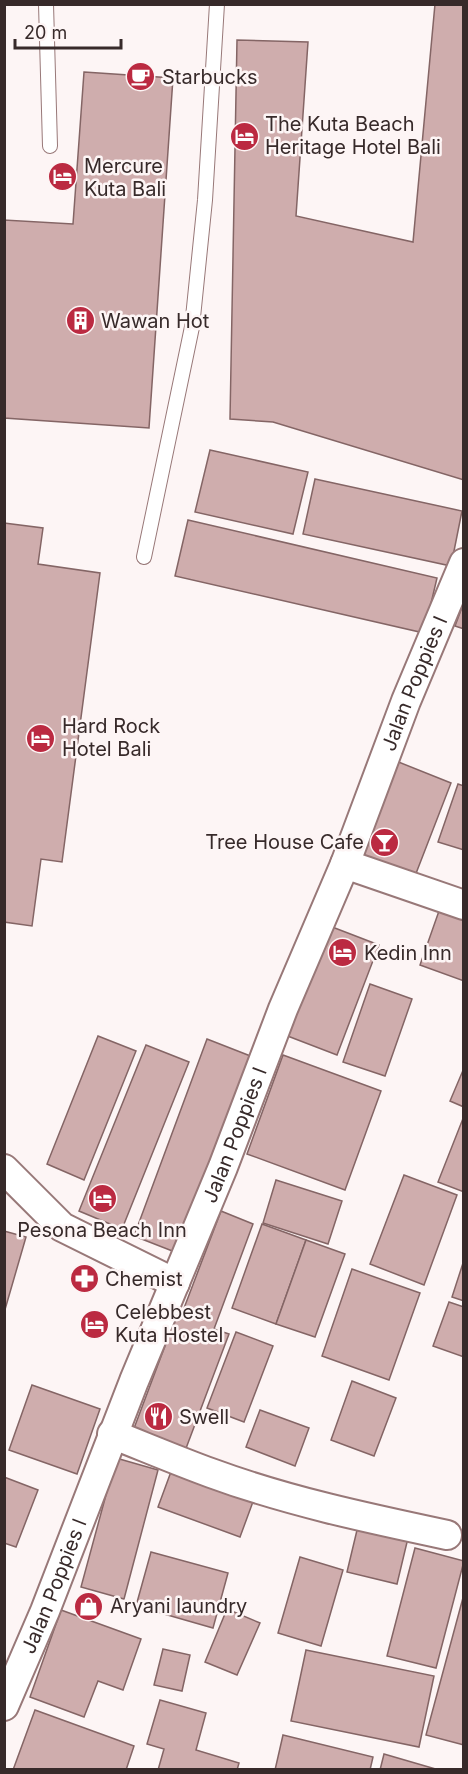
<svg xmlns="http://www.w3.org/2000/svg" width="468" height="1774" font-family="Inter,sans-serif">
<rect width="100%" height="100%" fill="#fdf5f5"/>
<g fill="#cfadad" stroke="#846565" stroke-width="1.5">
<polygon points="435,4 464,4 464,480 273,422 230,419 237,40 308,42 296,216 413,242"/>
<polygon points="84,72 173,78 149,428 4,418 4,220 73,224"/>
<polygon points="210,450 308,472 293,534 195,512"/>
<polygon points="315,479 462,511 451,566 303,534"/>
<polygon points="188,520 437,578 424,633 175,576"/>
<polygon points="4,523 43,528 38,564 100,573 62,862 41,859 32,926 4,922"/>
<polygon points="464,602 464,629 455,626"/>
<polygon points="396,761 451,783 415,876 359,854"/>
<polygon points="458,784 464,786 464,850 438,842"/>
<polygon points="439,911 464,920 464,981 420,965"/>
<polygon points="327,925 379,945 337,1055 285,1035"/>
<polygon points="370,984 412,999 385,1076 343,1062"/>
<polygon points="98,1036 136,1051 84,1180 47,1164"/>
<polygon points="207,1039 253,1057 180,1254 134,1236"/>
<polygon points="146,1045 189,1062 122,1229 79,1211"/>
<polygon points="283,1055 381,1091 345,1190 247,1154"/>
<polygon points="464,1068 464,1107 450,1101"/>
<polygon points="464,1116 464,1192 438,1182"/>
<polygon points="404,1175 457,1195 424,1285 370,1264"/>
<polygon points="276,1180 342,1201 328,1244 263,1223"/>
<polygon points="221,1211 253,1224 214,1329 229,1334 185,1451 133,1431 177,1314 181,1316"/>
<polygon points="262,1224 306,1240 276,1324 232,1308"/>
<polygon points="4,1231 26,1237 4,1313"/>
<polygon points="306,1240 345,1254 315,1337 276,1324"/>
<polygon points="464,1260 464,1301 452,1297"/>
<polygon points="352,1269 420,1293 389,1380 322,1356"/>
<polygon points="449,1302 464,1307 464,1357 433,1346"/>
<polygon points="236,1332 273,1346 244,1422 207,1408"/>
<polygon points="352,1381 396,1398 374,1456 331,1440"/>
<polygon points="32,1385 100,1409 77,1474 9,1450"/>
<polygon points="260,1410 309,1428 295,1466 246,1447"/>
<polygon points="116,1458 158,1470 124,1599 81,1587"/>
<polygon points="172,1469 254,1499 240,1537 158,1507"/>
<polygon points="4,1477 38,1490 16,1547 4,1543"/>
<polygon points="358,1526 408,1538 397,1584 347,1572"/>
<polygon points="415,1548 464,1561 436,1668 387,1656"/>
<polygon points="151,1552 228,1573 213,1628 136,1606"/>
<polygon points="300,1557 343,1570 321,1646 278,1633"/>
<polygon points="464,1594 464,1745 426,1735"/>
<polygon points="227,1609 260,1623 237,1675 205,1662"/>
<polygon points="61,1610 141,1639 123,1690 98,1681 84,1717 30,1697"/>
<polygon points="163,1649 190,1655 182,1691 154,1685"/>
<polygon points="306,1650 434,1676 419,1747 291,1721"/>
<polygon points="160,1700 206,1713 196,1750 239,1763 237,1770 158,1770 164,1749 147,1744"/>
<polygon points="35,1710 134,1746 126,1770 13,1770"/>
<polygon points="283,1735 373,1757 370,1770 275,1770"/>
<polygon points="384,1754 439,1770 380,1770"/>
</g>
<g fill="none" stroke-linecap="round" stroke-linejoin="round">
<defs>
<g id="service">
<polyline points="46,4 50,146"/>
<polyline points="144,557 192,327 205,200 217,4"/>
</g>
<g id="minor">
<polyline points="345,864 464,905"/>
<polyline points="4,1169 62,1227 175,1283"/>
<path d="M112,1434C145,1447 178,1461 211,1473C287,1501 367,1518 447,1535"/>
<path id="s1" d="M4,1706L45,1611L134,1381L223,1167L283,1009L345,864L406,701L464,563"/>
</g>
</defs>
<use href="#service" stroke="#987878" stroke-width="16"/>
<use href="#minor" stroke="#987878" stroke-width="32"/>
<use href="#service" stroke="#fff" stroke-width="14"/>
<use href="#minor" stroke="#fff" stroke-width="28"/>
</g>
<defs>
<symbol id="cafe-disc" viewBox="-11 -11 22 22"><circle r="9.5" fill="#bb2a41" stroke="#fdf5f5"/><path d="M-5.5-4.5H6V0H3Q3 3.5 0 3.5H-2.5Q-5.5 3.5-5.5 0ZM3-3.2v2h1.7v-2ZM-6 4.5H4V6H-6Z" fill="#fff"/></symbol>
<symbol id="hotel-disc" viewBox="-11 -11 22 22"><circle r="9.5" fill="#bb2a41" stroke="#fdf5f5"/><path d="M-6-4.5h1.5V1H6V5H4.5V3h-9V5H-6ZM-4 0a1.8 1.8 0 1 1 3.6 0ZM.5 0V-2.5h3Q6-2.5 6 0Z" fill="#fff"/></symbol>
<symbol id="building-disc" viewBox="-11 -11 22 22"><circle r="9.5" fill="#bb2a41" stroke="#fdf5f5"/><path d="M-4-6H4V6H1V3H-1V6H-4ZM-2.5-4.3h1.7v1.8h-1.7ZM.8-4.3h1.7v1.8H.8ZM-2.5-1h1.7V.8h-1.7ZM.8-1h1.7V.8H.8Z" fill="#fff"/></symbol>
<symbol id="bar-disc" viewBox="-11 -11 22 22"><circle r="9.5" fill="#bb2a41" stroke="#fdf5f5"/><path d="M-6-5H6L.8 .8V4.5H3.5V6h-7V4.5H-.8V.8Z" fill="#fff"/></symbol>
<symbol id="pharmacy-disc" viewBox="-11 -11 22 22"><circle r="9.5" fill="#bb2a41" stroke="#fdf5f5"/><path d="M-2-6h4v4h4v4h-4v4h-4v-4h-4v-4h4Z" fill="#fff"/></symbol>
<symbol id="restaurant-disc" viewBox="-11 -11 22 22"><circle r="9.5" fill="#bb2a41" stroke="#fdf5f5"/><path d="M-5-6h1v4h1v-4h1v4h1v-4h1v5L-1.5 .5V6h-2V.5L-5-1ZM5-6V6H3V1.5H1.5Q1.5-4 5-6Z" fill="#fff"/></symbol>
<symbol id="shop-disc" viewBox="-11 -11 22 22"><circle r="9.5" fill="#bb2a41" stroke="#fdf5f5"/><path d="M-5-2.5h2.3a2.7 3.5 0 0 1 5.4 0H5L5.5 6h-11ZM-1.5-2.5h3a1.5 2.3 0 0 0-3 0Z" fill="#fff"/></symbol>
</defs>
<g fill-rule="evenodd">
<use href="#cafe-disc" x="124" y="60" width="33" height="33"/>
<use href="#hotel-disc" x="228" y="120" width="33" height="33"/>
<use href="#hotel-disc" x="46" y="160" width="33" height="33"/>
<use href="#building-disc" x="64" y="304" width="33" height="33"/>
<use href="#hotel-disc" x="24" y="722" width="33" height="33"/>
<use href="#bar-disc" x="368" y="826" width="33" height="33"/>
<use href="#hotel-disc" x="326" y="936" width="33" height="33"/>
<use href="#hotel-disc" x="86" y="1182" width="33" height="33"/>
<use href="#pharmacy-disc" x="68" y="1262" width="33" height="33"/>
<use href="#hotel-disc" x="78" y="1308" width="33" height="33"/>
<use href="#restaurant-disc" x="142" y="1400" width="33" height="33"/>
<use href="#shop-disc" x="72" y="1590" width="33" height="33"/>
</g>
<g text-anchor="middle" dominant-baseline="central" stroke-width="5" stroke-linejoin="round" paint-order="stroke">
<g font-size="20" fill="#372a2a" stroke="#fdf5f5" text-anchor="start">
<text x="162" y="77">Starbucks</text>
<text x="265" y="124">The Kuta Beach<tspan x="265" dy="23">Heritage Hotel Bali</tspan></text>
<text x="84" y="166">Mercure<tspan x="84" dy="23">Kuta Bali</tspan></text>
<text x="101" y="321">Wawan Hot</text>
<text x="62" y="726">Hard Rock<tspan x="62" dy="23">Hotel Bali</tspan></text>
<text x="364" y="842" text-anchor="end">Tree House Cafe</text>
<text x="364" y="953">Kedin Inn</text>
<text x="102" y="1230" text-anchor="middle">Pesona Beach Inn</text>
<text x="105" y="1279">Chemist</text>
<text x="115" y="1312">Celebbest<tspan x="115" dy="23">Kuta Hostel</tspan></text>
<text x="179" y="1417">Swell</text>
<text x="110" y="1606">Aryani laundry</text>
</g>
<g font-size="20" fill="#372a2a" stroke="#fdf5f5">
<text stroke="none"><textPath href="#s1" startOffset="1102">Jalan Poppies I</textPath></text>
<text stroke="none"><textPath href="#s1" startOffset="616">Jalan Poppies I</textPath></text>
<text stroke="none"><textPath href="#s1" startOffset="130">Jalan Poppies I</textPath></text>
</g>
</g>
<rect width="468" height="1774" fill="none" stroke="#372a2a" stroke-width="12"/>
<path d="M15 39v9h106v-9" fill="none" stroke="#372a2a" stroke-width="3"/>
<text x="24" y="39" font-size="18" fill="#372a2a" stroke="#fdf5f5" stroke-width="4.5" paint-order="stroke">20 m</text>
</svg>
